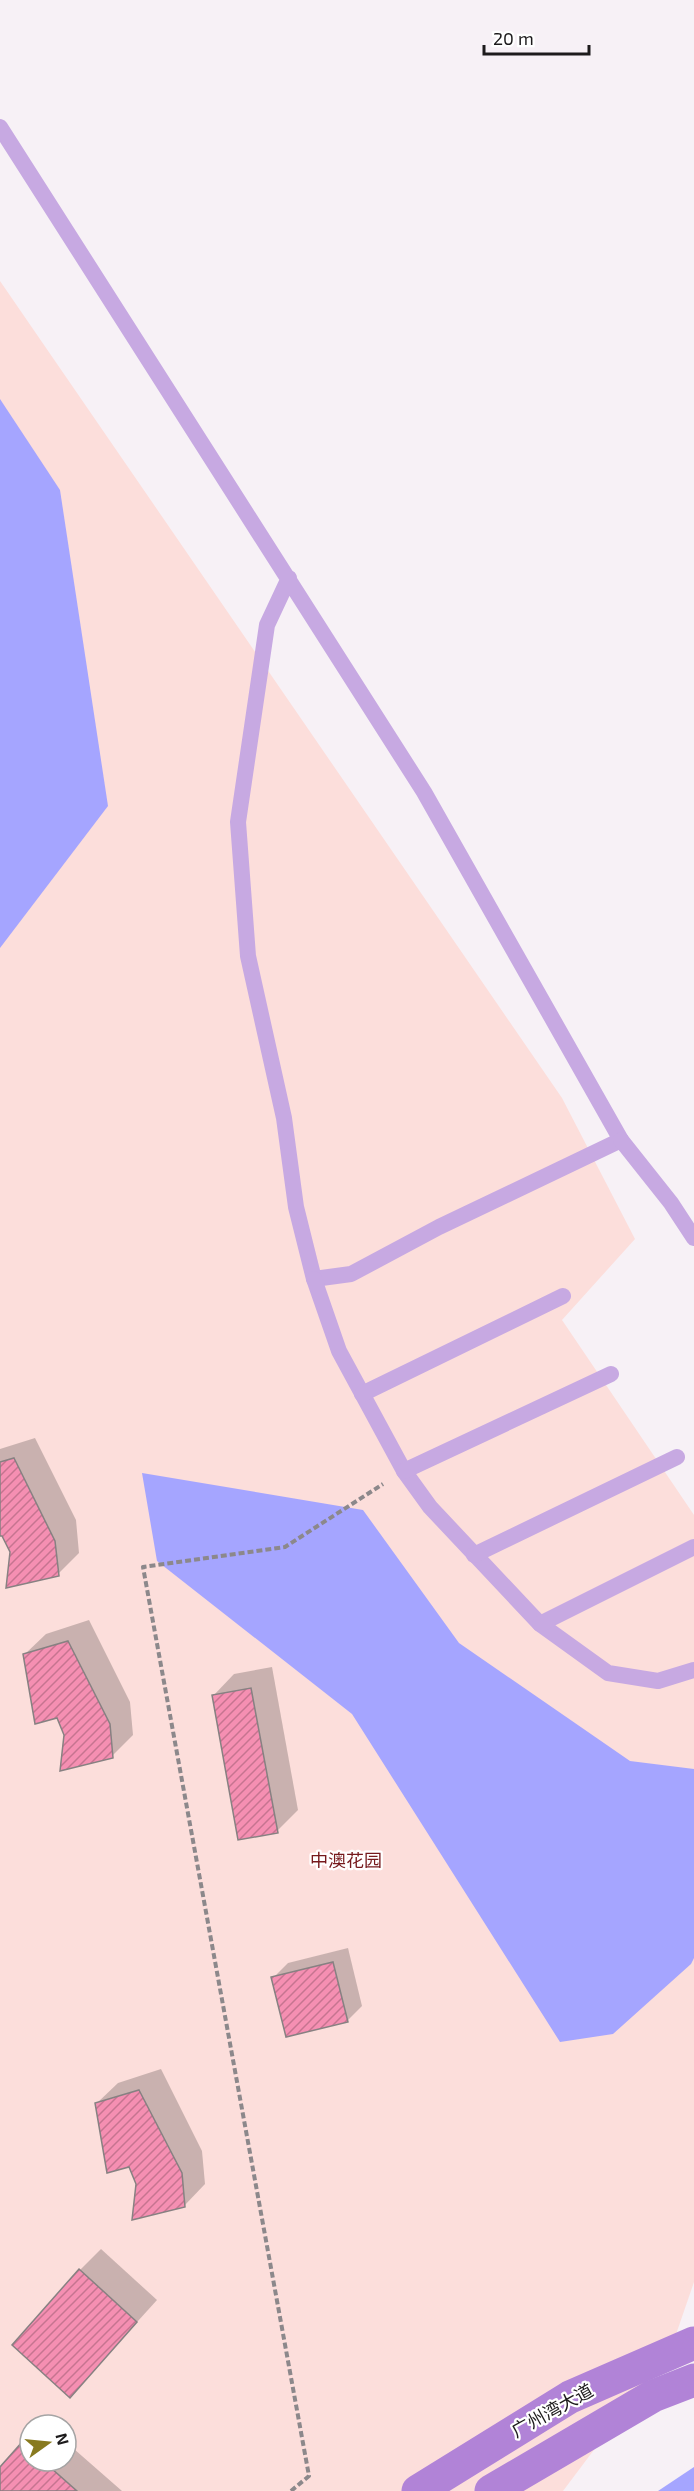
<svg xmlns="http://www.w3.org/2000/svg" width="694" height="2491" font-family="'Exo 2','Noto Sans SC',sans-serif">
<defs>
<pattern id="building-hatch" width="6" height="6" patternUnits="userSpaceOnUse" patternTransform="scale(1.5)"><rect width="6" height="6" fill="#f58fb2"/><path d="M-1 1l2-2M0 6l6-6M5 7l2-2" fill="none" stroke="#c67490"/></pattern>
</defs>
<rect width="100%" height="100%" fill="#f7f1f6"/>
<path fill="#fcdedb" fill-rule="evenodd" d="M0,281L562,1098L635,1239L562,1320L694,1515V2282L672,2346L563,2491H0ZM30,2425H66V2461H30Z"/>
<g fill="#a5a5ff">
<polygon points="0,399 60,490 108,806 0,948"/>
<polygon points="142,1473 363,1510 459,1643 630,1761 694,1769 694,1958 691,1964 613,2034 560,2042 352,1714 157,1561"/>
<polygon points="694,2467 694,2491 658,2491"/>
</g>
<g fill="#0003">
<polygon points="35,1438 76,1520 79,1553 58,1574 11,1552 3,1534 0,1535 0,1449"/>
<polygon points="89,1620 130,1702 133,1735 112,1756 66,1734 24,1655 46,1634"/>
<polygon points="272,1667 298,1810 277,1831 213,1696 234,1674"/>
<polygon points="348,1948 362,2006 347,2021 273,1978 288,1963"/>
<polygon points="161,2069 202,2151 205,2184 184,2206 138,2183 96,2104 118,2083"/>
<polygon points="101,2249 157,2300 70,2396 80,2270"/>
<polygon points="30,2436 30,2461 66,2461 66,2442 122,2491 0,2491 0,2470"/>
</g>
<g fill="url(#building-hatch)" stroke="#878182" stroke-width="1.5">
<polygon points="14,1458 55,1541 59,1576 6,1588 10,1552 2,1536 0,1536 0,1462"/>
<polygon points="68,1641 110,1724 113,1758 60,1771 64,1735 57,1718 35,1724 23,1654"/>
<polygon points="251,1688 278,1833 238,1840 212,1695"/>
<polygon points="333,1962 348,2022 286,2037 271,1977"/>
<polygon points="139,2090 182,2173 185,2207 132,2220 136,2184 129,2167 107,2173 95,2103"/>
<polygon points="79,2269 137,2322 70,2398 12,2345"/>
<polygon points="22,2442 30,2450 30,2461 43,2461 77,2491 0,2491 0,2467"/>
</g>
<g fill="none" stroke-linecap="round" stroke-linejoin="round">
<polyline stroke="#8c888b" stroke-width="4" stroke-dasharray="6 3" stroke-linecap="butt" points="291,2491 309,2476 143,1567 285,1547 383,1484"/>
<g stroke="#c7a9e2" stroke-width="16">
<polyline points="0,127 424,792 621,1140 439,1227 351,1274 314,1279 296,1207 284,1118 248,956 238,822 267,625 289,578"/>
<polyline points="621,1140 671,1203 694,1238"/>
<polyline points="314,1279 339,1351 404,1471 430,1507 540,1624 608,1673 658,1681 694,1670"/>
<polyline points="362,1394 563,1296"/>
<polyline points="404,1471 611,1374"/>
<polyline points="474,1555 677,1457"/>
<polyline points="540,1624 694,1547"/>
</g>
<g stroke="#b183d7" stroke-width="33">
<polyline points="418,2491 570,2397 694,2343"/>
<polyline points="491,2491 653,2396 694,2380"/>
</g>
</g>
<g text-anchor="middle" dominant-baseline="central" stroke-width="4.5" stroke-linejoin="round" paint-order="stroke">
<g font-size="18" fill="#76191c" stroke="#fff">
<text x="346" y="1860">中澳花园</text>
</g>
<g font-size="18" fill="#1d1b1c" stroke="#fff">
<text transform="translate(552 2410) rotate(-29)">广州湾大道</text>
</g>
</g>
<g transform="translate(48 2443) rotate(75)"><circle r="28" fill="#ffffff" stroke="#a5a4a4" stroke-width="1.5"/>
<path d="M0-4.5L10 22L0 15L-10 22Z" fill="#887a1f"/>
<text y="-9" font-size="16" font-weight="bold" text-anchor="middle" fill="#1d1b1c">N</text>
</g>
<path d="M484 45v9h105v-9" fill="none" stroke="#1d1b1c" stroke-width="3"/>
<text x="493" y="45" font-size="18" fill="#1d1b1c" stroke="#ffffff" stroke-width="4.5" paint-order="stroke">20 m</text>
</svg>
